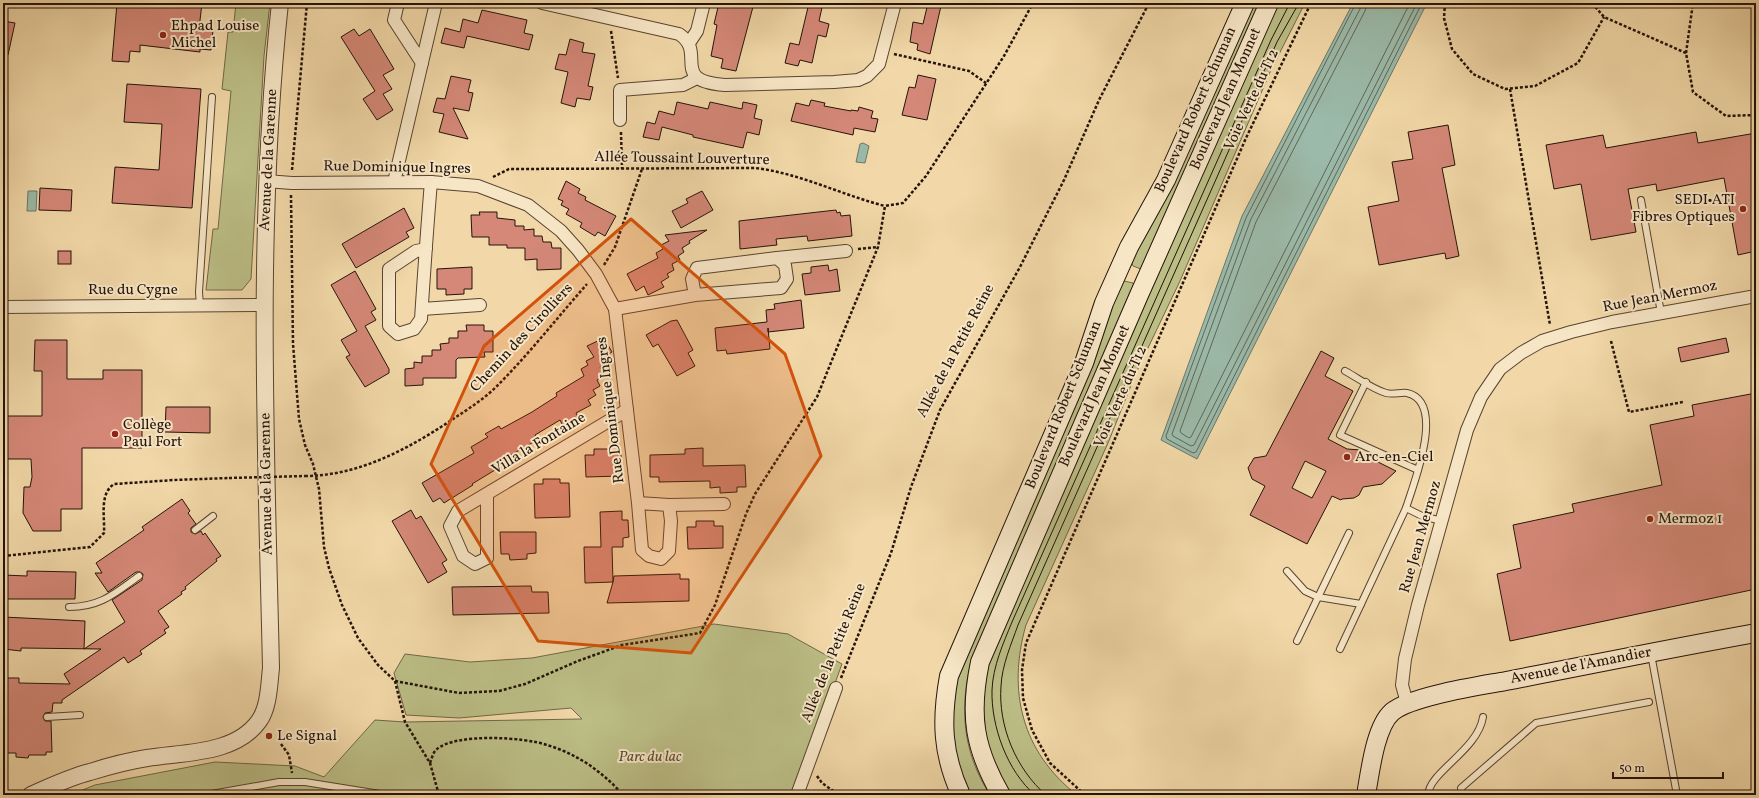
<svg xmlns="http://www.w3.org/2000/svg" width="1759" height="798" font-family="Vollkorn,serif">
<rect width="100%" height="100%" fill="#f2d8a8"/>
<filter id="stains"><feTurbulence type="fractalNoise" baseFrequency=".005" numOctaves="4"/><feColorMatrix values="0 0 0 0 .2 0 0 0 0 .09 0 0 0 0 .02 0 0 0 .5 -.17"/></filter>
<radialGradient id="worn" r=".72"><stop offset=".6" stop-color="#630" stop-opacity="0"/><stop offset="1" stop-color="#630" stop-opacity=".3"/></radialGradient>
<g fill="#bcbe86" stroke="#706848">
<polygon points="236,3 270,3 264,56 251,279 242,290 206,290 213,229 218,229 231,91 222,89 228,32 233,32"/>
<polygon points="1253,3 1262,3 1141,269 1133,266 1131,261"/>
<path d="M1277,3H1305L1271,70L1180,281L1136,373L1108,443L1026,625C1007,691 1022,752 1077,795H1012C992,766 978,729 981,693C982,680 987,667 990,654Z"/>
<path d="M1124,281L1133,283L1135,289L972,658C959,707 962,751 990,795H971C950,761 949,720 955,681L1104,323L1121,283Z"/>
<polygon points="714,624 788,634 842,664 794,795 70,795 95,785 215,762 295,766 324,777 375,720 405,722 582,719 571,708 459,718 406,715 394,673 405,654 470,662 532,658"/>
</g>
<g fill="#9bbaa9" stroke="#6b7769">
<polygon points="1353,3 1427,3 1197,459 1161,440 1242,216"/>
<polygon points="863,143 869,146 865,163 856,162 860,144"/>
<polygon points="28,191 37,191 36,211 27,211"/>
</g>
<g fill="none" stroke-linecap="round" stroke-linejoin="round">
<g stroke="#606659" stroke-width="1">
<polyline points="1356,3 1246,218 1166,436 1167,439 1193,453 1196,452 1422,3"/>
<polyline points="1361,3 1360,9 1251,219 1172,434 1173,436 1191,446 1194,445 1417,3"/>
<polyline points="1367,3 1365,11 1256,222 1180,431 1181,433 1189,438 1191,437 1410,3"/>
</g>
</g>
<g fill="#d58878" stroke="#241309" fill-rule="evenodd">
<polygon points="117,3 202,3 199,29 213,30 211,50 200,49 200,52 140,45 140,52 130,51 129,62 112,61"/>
<polygon points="719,3 754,3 736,71 721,68 723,59 711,56 717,25 714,24"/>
<polygon points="809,3 823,3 819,21 829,24 826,37 818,35 812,63 800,60 798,66 785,63 790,43 799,45"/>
<polygon points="928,3 941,6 930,54 917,50 918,44 910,42 913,22 923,24"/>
<polygon points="482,10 527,20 524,33 533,35 529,50 467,36 464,48 441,43 445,28 460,32 463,19 478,23"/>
<polygon points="3,21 15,23 8,55 3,55"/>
<polygon points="354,29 359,36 370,29 394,69 383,75 392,89 383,94 393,110 377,120 363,99 375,91 341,37"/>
<polygon points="570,39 584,43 582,52 595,54 588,86 593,87 590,100 577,98 575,107 561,103 568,72 555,69 559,54 566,55"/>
<polygon points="918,75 936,79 927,120 902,115 909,87 915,88"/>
<polygon points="451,76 471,80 468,92 473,93 469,111 453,108 468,139 439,132 444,114 433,112 437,98 445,99"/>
<polygon points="127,84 201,89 192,208 112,203 115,167 159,170 162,124 124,122"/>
<polygon points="811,100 825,103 824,106 851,111 851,110 858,111 859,107 873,111 871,118 878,119 875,132 854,128 853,135 791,121 796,103 809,106"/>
<polygon points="677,102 708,109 710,102 742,109 743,102 757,105 754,118 762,120 759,135 747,132 743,148 693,137 693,135 662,127 659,140 643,137 647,122 655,124 659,111 674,115"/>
<polygon points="1448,125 1455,165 1442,168 1459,256 1446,259 1445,253 1379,265 1368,207 1399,201 1392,162 1413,159 1408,132"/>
<polygon points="1696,132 1698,143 1756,133 1756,251 1738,255 1724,178 1657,191 1656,184 1628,189 1636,232 1591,240 1581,184 1554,189 1546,145 1603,135 1606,148"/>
<polygon points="566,181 580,189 578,193 586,197 585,200 616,216 605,236 598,232 595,236 580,227 582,223 566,214 569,209 561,205 563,201 558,199"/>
<polygon points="40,188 72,190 71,211 39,210"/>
<polygon points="702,191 713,210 681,228 672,211 688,203 686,199"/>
<polygon points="404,208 414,228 406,232 409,237 356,268 342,244"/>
<polygon points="836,210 837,213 840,212 841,216 850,215 852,236 808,241 807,236 776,239 777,245 740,249 739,221"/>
<polygon points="479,212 497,212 497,218 515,220 515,226 524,226 524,230 534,229 534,236 542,236 543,242 551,242 552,248 561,248 561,269 537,270 537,259 525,260 525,248 507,248 507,245 489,245 489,237 472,237 471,215 480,215"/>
<polygon points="707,230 689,241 690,243 682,248 684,252 678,256 680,260 672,264 674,270 667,274 669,277 661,282 664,287 648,295 644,286 636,291 627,274 658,258 656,253 663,249 661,245 669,241 665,235"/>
<rect x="58" y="251" width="13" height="13"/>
<polygon points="828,265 829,271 837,269 840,291 805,295 802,274 811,273 811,267"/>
<polygon points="472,267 472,289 464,289 464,294 446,295 446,289 437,289 437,269"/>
<polygon points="355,271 376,309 371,312 376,320 365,326 389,369 389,373 365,387 346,357 350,355 341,340 357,331 331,285"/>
<polygon points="801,300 804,328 768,332 768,328 770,349 727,354 726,350 717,351 715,328 767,322 766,310 775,309 774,304"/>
<polygon points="677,320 693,350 688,353 695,366 677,376 658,344 653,347 646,335 671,321"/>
<polygon points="466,325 484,325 484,331 493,331 493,352 484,352 485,357 458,358 456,360 456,378 423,378 423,385 405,386 405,369 414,368 414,362 422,363 422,356 432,356 432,350 441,350 440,344 449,343 449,338 458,338 458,331 467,331"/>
<polygon points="604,338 612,352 604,357 607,362 600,367 605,376 597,380 600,386 593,390 596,395 588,400 591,405 576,413 578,417 563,426 560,420 535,435 537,440 492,466 495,470 472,484 473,485 444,503 440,498 433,502 422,483 474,453 471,447 488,437 485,434 499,426 501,429 532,412 557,396 556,393 584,376 581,369 588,365 586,361 594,357 587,346"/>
<polygon points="1726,338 1729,352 1681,362 1678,348"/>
<polygon points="35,340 67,340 67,379 103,379 103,370 142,370 142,448 82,448 82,509 61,509 61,531 33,531 23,513 24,487 30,487 32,477 31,459 3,459 3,416 42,416 42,371 34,371"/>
<path d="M1321,351L1334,358L1325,376L1353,391L1328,439L1347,449L1361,450L1360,453L1396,471L1382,484L1363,487L1359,495L1354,498L1342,499L1341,500L1332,496L1307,544L1250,515L1265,486L1252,479L1248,468L1254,458L1266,456ZM1305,461L1326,471L1312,498L1292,488Z"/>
<polygon points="1756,393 1756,589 1510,641 1497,574 1521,568 1513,525 1574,512 1572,504 1662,485 1650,425 1694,416 1692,405"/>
<polygon points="166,407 210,407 210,433 165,432"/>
<polygon points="703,448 703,466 745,465 746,487 737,487 737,492 720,493 720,487 710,488 710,481 659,482 659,477 650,477 650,455 685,454 685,449"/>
<polygon points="594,449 611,449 611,454 621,454 621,476 586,477 585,455 594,455"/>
<polygon points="543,479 560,479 560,483 569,483 570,517 535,518 534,484 543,484"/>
<polygon points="182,499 190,511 188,513 196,524 191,528 191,532 195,534 201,531 203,535 205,533 221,556 216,559 217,561 185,587 186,589 181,592 182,594 158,611 169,627 164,630 166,633 140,651 142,654 128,663 124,657 62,700 62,703 53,703 52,712 45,713 43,717 45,721 51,721 52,752 46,752 46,755 29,755 28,758 16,757 16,753 4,753 3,678 19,678 19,683 70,684 64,674 101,649 21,648 21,651 3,649 3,617 85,621 84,649 125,622 112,600 142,580 143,574 140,572 136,572 108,592 95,573 102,573 96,563 144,530 142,527"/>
<polygon points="411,510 416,519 421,516 447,560 442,563 447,572 428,583 392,521"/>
<polygon points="622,511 622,520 628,520 629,537 623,538 623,547 612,547 613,582 614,576 680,574 680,579 689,579 689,601 607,603 613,582 585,583 584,547 601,547 600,512"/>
<polygon points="696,521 714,521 714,526 723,526 723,548 688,549 687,527 696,527"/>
<polygon points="500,532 536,532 536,553 527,554 527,559 510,560 509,554 501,554"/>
<polygon points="27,571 76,572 75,599 3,599 3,575 27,576"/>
<polygon points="531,586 532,592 548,592 549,613 453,615 452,587"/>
</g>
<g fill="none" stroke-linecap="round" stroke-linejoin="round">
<defs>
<g id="service">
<polyline points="1641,200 1661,313"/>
<polyline points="200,306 199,292 212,97"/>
<path d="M1345,371C1358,378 1372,389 1386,393C1393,395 1401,392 1407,393C1447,402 1413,485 1406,508"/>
<polyline points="1366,382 1340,435 1418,470"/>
<polyline points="195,530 213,516"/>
<polyline points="1287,571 1305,591 1318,597 1361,604"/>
<path d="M69,607C101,607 115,593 139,576"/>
<polyline points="1297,641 1349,533"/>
<polyline points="1340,649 1406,508 1422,516 1442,521"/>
<polyline points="1651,654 1677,795"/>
<polyline points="47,717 80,715"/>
<polyline points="206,795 279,782 305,782 386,795"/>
<path d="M1428,795C1429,772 1478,750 1483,717"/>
<polyline points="1462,795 1461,788 1536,723 1649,702"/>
</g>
<g id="minor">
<polyline points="398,3 394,20 422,63"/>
<path d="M542,3L679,34C708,53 668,81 725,85L834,82L858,80L867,76L879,64L895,3"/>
<polyline points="689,43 697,31 704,3"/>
<polyline points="620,120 620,90 683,85 697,78"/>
<polyline points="266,181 292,183 431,182 478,186 528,205 561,231 578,250 596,274 615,309 638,503 642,550 649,556 661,559 669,551 671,521 669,505 638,503"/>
<polyline points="394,182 436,3"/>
<path d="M426,249L416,251L389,269V326L398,334L414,329L421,319C424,274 427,228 431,182"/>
<polyline points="777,258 846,251"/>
<polyline points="3,307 264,305"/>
<polyline points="422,309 480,305"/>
<polyline points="615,309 695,295 781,288 787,279 785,265 777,258 697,268 692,279 695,295"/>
<polyline points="487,494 487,558 475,564 463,556 450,526 458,511 627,410"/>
<polyline points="669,505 724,504"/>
<polyline points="1407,703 1402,685 1405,659 1418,605 1467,430 1481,397 1500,369 1521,353 1542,341 1571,332 1612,322 1756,296"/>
<polyline points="797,795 836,688"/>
</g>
<path id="tertiary" d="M31,795C51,786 70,777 90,772C109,766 128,761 147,758C182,752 235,755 259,721C269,707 269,685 271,668C266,446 256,225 280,3"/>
<g id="secondary">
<path d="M961,795C942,754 941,720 949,676L1084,363L1104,303L1129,247L1166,180L1245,3"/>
<path d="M1001,795C974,748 969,715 980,662L1139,295L1269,3"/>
<path d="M1366,795C1370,773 1375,727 1392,712C1411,696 1479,686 1506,681C1589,665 1672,648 1756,633"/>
</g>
</defs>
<use href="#service" stroke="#584431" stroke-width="8"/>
<use href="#minor" stroke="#584431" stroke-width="14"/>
<use href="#tertiary" stroke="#584431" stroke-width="18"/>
<use href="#secondary" stroke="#241309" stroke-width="20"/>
<g stroke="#241309" stroke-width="2.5" stroke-dasharray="3 2" stroke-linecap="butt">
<polyline points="1445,3 1444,18 1452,49 1473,74 1505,89 1535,86 1578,63 1604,17"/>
<polyline points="1592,3 1604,17 1686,53 1693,92 1726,116 1756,115"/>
<polyline points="611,31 618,78"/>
<polyline points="1686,53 1693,3"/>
<polyline points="894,54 969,71 986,83"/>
<polyline points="1510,89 1550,325"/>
<polyline points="621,132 622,169"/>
<polyline points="292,170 307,3"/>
<path d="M493,177L509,169L755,168C799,173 842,195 885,206"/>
<polyline points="291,195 293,344 299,419 305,445 313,464 319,489 324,547 329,568 342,605 358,638 378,665 395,681 459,693 499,691 525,684 578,661 622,645 700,633 715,605 746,514 755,494 817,397 878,247 885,206 903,203 926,176 1004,56 1033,3"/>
<polyline points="858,249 878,247"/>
<polyline points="604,265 615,247 642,169"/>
<polyline points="1611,341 1629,412 1683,402"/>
<path d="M305,476C360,476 412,447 456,417C470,408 485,398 497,386C529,354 557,318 587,284"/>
<path d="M3,556L90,547L104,533C105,517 99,494 114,484L174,480L229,478"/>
<polyline points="841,678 891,553 911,487 940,410 1020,267 1064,180 1099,100 1149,3"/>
<polyline points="395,681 405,722 430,763 439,795"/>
<polyline points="281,744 289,755 292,773"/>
<path d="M430,763C432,758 433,752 437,749C456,733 524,737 547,745C557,748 567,752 576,757C593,766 610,780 623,795"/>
<polyline points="817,776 822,783 839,795"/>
<polyline points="1085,795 1050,763 1032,730 1023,698 1022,670 1026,643 1246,138 1311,3"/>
</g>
<use href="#service" stroke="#f7e6c6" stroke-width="6"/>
<use href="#minor" stroke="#f7e6c6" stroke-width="12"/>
<use href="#tertiary" stroke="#f7e6c6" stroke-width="16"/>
<use href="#secondary" stroke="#f7e6c6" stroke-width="18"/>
<g stroke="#241309" stroke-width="1">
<path d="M1035,795C1007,771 991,726 992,690C993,666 1003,644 1012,622L1271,40L1290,3"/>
<path d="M1046,795C1016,769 998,726 1001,686C1002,665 1011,645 1018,625L1277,42L1299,3"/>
</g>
<polyline stroke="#241309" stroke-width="2.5" stroke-dasharray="3 2" stroke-linecap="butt" points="229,478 305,476"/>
</g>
<path fill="#d4520c" fill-opacity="0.2" stroke="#d4520c" stroke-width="3" stroke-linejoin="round" d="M631,219L785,354L821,456L691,653L538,641L431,464L484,346Z"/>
<g fill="#8f2418" stroke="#f7e6c6" stroke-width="1.5">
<circle cx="163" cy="35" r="4"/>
<circle cx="1743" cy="209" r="4"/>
<circle cx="115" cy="434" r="4"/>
<circle cx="1347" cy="457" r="4"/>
<circle cx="1650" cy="519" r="4"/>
<circle cx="269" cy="736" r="4"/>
</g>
<g text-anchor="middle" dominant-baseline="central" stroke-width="4" stroke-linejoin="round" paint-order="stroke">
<g font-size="15" fill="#241309" stroke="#f7e6c6" text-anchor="start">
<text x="171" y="26">Ehpad Louise<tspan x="171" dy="17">Michel</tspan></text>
<text x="1735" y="200" text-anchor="end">SEDI•ATI<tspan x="1735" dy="17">Fibres Optiques</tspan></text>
<text x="123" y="425">Collège<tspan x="123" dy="17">Paul Fort</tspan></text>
<text x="1355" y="457">Arc-en-Ciel</text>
<text x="1658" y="519">Mermoz 1</text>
<text x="277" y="736">Le Signal</text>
</g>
<g font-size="15" fill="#241309" stroke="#f7e6c6">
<text transform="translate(1226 99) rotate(-66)">Boulevard Jean Monnet</text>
<text transform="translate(1252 100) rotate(-65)">Voie Verte du T12</text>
<text transform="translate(1196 110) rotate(-66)">Boulevard Robert Schuman</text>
<text transform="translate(682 159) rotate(1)">Allée Toussaint Louverture</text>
<text transform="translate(269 160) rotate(-87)">Avenue de la Garenne</text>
<text transform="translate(397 168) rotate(1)">Rue Dominique Ingres</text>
<text x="133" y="290">Rue du Cygne</text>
<text transform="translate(1660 297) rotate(-11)">Rue Jean Mermoz</text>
<text transform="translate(522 338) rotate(-47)">Chemin des Cirolliers</text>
<text transform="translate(956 351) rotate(-62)">Allée de la Petite Reine</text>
<text transform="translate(1095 396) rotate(-66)">Boulevard Jean Monnet</text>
<text transform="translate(1121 397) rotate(-66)">Voie Verte du T12</text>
<text transform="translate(1064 405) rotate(-68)">Boulevard Robert Schuman</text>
<text transform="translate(611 410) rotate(-97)">Rue Dominique Ingres</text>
<text transform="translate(539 444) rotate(-31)">Villa la Fontaine</text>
<text transform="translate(267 484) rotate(-91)">Avenue de la Garenne</text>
<text transform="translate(1421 537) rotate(-74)">Rue Jean Mermoz</text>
<text transform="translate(834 653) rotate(-68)">Allée de la Petite Reine</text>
<text transform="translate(1581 666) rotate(-11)">Avenue de l'Amandier</text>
</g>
<g font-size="15" font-style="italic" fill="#594f35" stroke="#f7e6c6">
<text x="650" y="757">Parc du lac</text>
</g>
</g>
<rect width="1759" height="798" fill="none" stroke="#f2d8a8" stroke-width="16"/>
<rect x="4" y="4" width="1751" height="790" fill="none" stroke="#241309" stroke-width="2"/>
<rect x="8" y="8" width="1743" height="782" fill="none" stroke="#241309"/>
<path d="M1613 772v6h110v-6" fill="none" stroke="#241309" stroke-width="2"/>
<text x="1619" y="772" font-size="12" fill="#241309" stroke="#f7e6c6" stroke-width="3" paint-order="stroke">50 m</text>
<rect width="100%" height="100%" filter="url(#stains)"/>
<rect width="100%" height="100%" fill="url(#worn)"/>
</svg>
